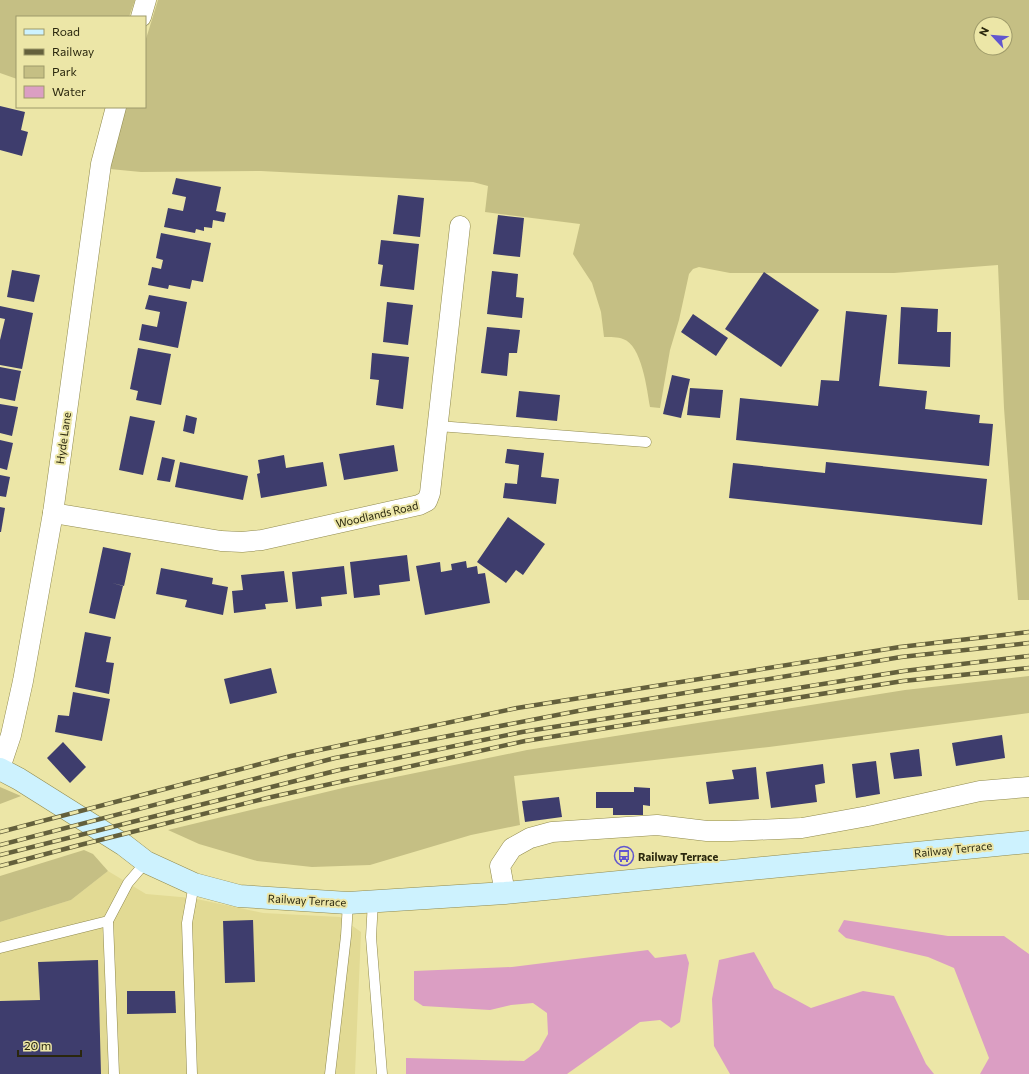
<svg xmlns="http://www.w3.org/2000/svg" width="1029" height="1074" font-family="Commissioner,sans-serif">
<rect width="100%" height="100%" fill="#ece6a7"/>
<polygon fill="#e2da94" points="108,871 146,894 192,898 263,913 340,917 361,932 355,1074 0,1074 0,922 71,900"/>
<g fill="#c5bf84" fill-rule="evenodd">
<polygon points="0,0 135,0 129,17 17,17 17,79 0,73"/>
<path d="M158,0H1029V600H1018L1004,408L998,265L894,273H730L699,267L693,269L689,274L679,320L670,350L660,408L650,407C647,390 642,345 623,339C618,337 610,337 604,337L601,312L592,283L573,254L580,224L485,212L488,186L473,182L261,171L141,172L110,169L126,107H145V42ZM981,24H1005V48H981Z"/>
<polygon points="1029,676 1029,713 769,747 514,776 520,825 471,835 370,865 312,867 257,861 199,844 168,830 347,787 527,750 905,690"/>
<polygon points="0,787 21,796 0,804"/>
<polygon points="84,850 93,854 108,871 71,900 0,922 0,876"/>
</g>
<g fill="#db9ec3">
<polygon points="844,920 948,936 1004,936 1029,954 1029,1074 980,1074 989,1058 954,968 928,957 846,938 838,931"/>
<polygon points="648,950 655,958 686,954 689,963 680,1022 671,1028 660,1020 640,1022 567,1074 406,1074 406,1058 524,1061 539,1050 548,1034 547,1013 533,1003 511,1005 490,1010 423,1006 414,1000 414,971 512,967"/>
<polygon points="754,952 774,988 811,1008 863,991 894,996 926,1064 934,1074 730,1074 714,1046 712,999 719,960"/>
</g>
<g fill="#3e3d6d">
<polygon points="0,106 25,112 21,130 28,132 22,156 0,150"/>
<polygon points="176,178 221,187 216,211 226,213 224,222 213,220 212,228 204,227 204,231 196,229 195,233 164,227 168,208 183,211 186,197 172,194"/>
<polygon points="398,195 424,198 420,237 393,234"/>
<polygon points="498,215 524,218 520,257 493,254"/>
<polygon points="161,233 211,243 203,282 192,280 190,289 169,285 168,289 148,285 152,267 161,269 163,260 156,258"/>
<polygon points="381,240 419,244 414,290 380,286 383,265 378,264"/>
<polygon points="12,270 40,275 34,302 7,297"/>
<polygon points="492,271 518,274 516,297 524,298 522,318 487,314"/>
<polygon points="764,272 819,310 781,367 725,329"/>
<polygon points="149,295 187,302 178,348 139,340 142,324 157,327 160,312 145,309"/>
<polygon points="387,302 413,305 408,345 383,342"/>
<polygon points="0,306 33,313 22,369 0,365 0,340 5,319 0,318"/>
<polygon points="901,307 938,309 937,332 951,332 950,367 898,364"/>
<polygon points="846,311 887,315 879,386 927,391 925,409 980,415 979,423 993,424 989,466 736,440 740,398 818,406 821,380 839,381"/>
<polygon points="693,314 728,338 716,356 681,332"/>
<polygon points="487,327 520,330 517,353 509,353 507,376 481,373"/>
<polygon points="138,348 171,354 161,405 136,400 138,391 130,389"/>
<polygon points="372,353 409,357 403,409 376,405 379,380 370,379"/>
<polygon points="0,367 21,371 15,401 0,398"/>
<polygon points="672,375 690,379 681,418 663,414"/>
<polygon points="690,388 723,390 720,418 687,415"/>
<polygon points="519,391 560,395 557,421 516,417"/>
<polygon points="0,404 18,407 12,436 0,433"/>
<polygon points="186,415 197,418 194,434 183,431"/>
<polygon points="130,416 155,421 143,475 119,470"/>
<polygon points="0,440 13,443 7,470 0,468"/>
<polygon points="394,445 398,471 344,480 339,454"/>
<polygon points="507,449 544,453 541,477 559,479 556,504 503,498 505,483 517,484 519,465 505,463"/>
<polygon points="284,455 286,468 323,462 327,486 261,498 257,474 260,473 258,460"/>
<polygon points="162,457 175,460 170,482 157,480"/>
<polygon points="180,462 248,476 243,500 175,487"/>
<polygon points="826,462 987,479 982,525 729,498 733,463 825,473"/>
<polygon points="0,475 10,477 6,497 0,496"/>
<polygon points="0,507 5,508 1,532 0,532"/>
<polygon points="508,517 545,544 523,575 516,570 506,583 477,562"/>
<polygon points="103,547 131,553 124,586 112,583 123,586 115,619 89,613"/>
<polygon points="407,555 410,581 379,585 380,595 354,598 350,562"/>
<polygon points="466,561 467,568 477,566 478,574 485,573 490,603 425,615 416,566 440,562 441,572 452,570 451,564"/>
<polygon points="344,566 347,594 321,597 322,606 296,609 292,572"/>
<polygon points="161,568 213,578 212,584 228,587 223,615 185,607 187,600 156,594"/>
<polygon points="284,571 288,602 265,604 266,609 234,613 232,591 243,590 241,575"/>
<polygon points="85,632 111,637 106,662 114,663 109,694 75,687"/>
<polygon points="271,668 277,693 230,704 224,679"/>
<polygon points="73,692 110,699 102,741 55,732 58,715 69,716"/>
<polygon points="1002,735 1005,758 956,766 952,743"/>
<polygon points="63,742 86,767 70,783 47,758"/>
<polygon points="919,749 922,776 894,779 890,753"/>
<polygon points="876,761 880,794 856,798 852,764"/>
<polygon points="823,764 825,783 815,785 817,802 771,808 766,772"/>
<polygon points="756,767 759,799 709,804 706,782 734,779 732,770"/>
<polygon points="634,787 650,788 650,806 643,805 643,815 613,815 613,808 596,808 596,792 634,792"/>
<polygon points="559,797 562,817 525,822 522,801"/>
<polygon points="253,920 255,982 225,983 223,921"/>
<polygon points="98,960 101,1074 0,1074 0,1001 40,1000 38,962"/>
<polygon points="127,991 175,991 176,1013 127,1014"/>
</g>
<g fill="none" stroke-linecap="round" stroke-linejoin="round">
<defs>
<g id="lane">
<polyline points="438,426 646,442"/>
<polyline points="373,901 371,937 382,1074"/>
<polyline points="0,948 108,921"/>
<polyline points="114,1074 108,921 128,883 146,862"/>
<polyline points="192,1074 187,923 194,884"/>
<polyline points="330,1074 346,936 348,903"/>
</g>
<g id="street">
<polyline points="141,17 146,0"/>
<polyline points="53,513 221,541 242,542 262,540 419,505 427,501 430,493 460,226"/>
<polyline points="0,768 11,735 23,681 53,513 101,164 116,107"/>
<polyline points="505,893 500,866 512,848 530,838 552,832 657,825 707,831 731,831 802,828 868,816 980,791 1029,787"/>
</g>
<polyline id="secondary" points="0,769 19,779 124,845 146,862 194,884 239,896 348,903 505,893 1029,842"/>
</defs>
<use href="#lane" stroke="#908a4e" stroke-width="11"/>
<use href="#street" stroke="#908a4e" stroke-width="21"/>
<use href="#secondary" stroke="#908a4e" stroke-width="23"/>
<use href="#lane" stroke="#fff" stroke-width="10"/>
<use href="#street" stroke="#fff" stroke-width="20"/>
<use href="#secondary" stroke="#cdf2fe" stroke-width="22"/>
<defs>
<g id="rail">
<polyline points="0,832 291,756 517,708 900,647 1029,632"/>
<polyline points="0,845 335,758 583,710 901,657 1029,643"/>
<polyline points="0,855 339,770 522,732 904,671 1029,656"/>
<polyline points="0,866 76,846 267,798 525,741 903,681 1029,668"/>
</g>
</defs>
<use href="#rail" stroke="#64603c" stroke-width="4.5"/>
<use href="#rail" stroke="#ece6a7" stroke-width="3" stroke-dasharray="9" stroke-linecap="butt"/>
</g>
<defs>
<symbol id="bus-ring" viewBox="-11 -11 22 22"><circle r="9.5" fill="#ece6a7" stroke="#6156cf" stroke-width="1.5"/><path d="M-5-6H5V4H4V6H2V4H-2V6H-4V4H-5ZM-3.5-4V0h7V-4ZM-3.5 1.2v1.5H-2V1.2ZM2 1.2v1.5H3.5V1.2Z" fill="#6156cf"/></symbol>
</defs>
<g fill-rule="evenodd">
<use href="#bus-ring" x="613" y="845" width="22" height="22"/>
</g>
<g text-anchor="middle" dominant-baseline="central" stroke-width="4" stroke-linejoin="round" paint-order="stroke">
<g font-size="11" fill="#2a270e" stroke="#ece6a7">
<text transform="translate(63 438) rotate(-82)">Hyde Lane</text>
<text transform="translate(377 514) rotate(-13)">Woodlands Road</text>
<text transform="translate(953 849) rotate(-6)">Railway Terrace</text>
<text transform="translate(307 900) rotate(3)">Railway Terrace</text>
</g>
<g font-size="11" font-weight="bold" fill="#2a270e" stroke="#ece6a7" text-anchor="start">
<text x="638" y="856">Railway Terrace</text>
</g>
</g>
<rect x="16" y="16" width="130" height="92" fill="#ece6a7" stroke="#9e9a6a"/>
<rect x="24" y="29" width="20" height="6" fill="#cdf2fe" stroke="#9e9a6a"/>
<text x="52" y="36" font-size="12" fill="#2a270e">Road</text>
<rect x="24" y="49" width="20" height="6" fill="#64603c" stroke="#9e9a6a"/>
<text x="52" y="56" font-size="12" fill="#2a270e">Railway</text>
<rect x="24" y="66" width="20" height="12" fill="#c5bf84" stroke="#9e9a6a"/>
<text x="52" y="76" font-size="12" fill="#2a270e">Park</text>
<rect x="24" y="86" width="20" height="12" fill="#db9ec3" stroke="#9e9a6a"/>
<text x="52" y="96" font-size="12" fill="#2a270e">Water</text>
<g transform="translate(993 36) rotate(296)"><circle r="19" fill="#ece6a7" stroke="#9e9a6a"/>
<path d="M0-3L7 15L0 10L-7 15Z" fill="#6156cf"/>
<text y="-6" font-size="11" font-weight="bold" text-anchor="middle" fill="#2a270e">N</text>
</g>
<path d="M18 1050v6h63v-6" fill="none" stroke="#2a270e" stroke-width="2"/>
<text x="24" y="1050" font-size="12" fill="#2a270e" stroke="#ece6a7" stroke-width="3" paint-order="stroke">20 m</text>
</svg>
